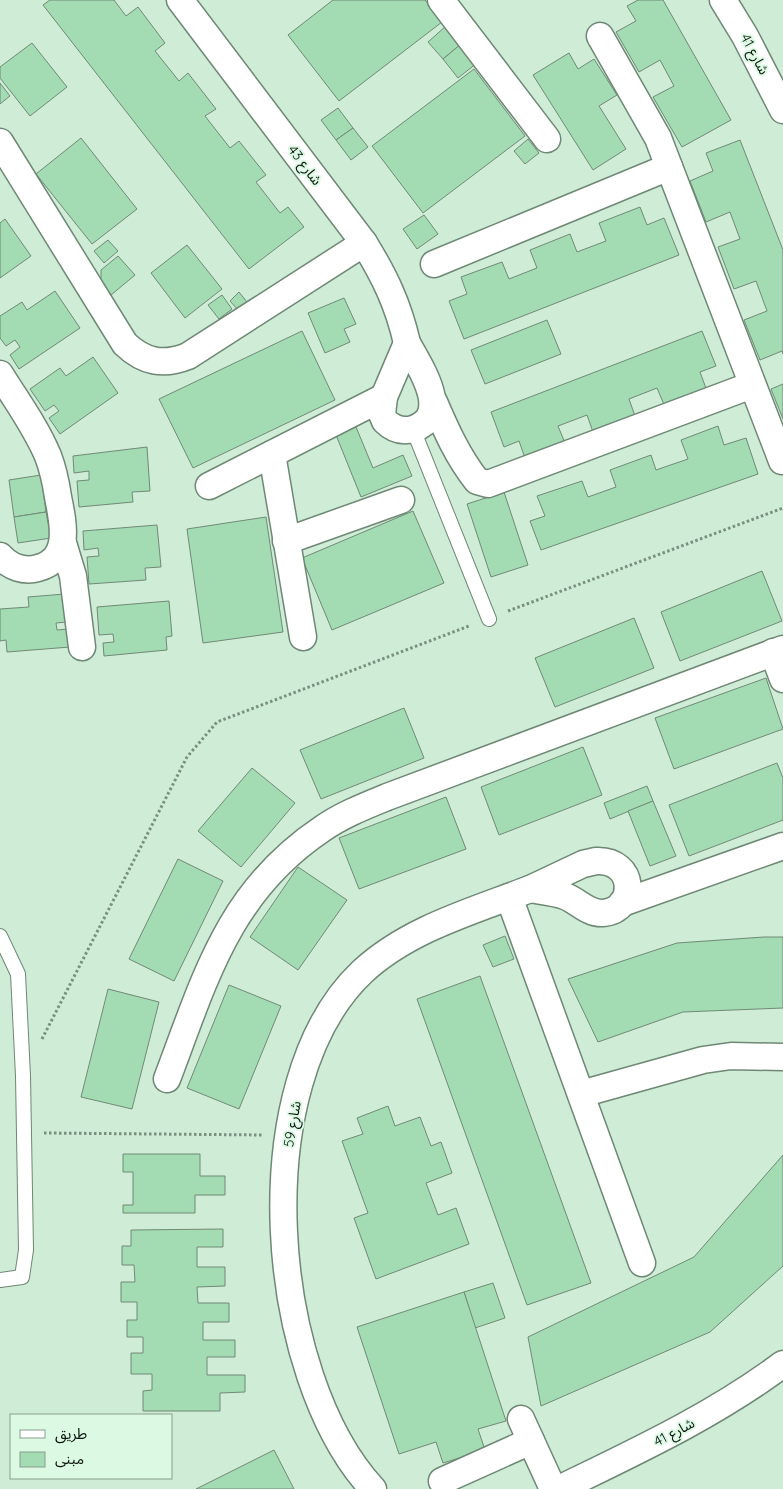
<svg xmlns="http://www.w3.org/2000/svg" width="783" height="1489" font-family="Quicksand,'Noto Sans Arabic',sans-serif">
<rect width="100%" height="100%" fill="#cfecd6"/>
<g fill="#a3dbb3" stroke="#708a77">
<polygon points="50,0 114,0 126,16 138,7 165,43 155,51 179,81 188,73 216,109 205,116 230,148 239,141 266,175 256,182 280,213 288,207 304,227 249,269 43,5"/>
<polygon points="333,0 425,0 442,22 339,101 288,35"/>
<polygon points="638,0 663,0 731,120 682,147 653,97 674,86 660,60 639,72 616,32 636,21 627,6"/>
<polygon points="446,26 461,44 443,59 428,42"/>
<polygon points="32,43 67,87 30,116 0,78 0,67"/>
<polygon points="461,44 477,63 458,78 443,59"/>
<polygon points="569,53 578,69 594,59 617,95 599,106 626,149 593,170 533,75"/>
<polygon points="474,69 525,136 423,213 372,146"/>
<polygon points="0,83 10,96 0,104"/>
<polygon points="338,108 353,128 336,140 321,120"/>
<polygon points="353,128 368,147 351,160 336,140"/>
<polygon points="81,138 137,209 92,244 36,174"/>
<polygon points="528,139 539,153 525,164 514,151"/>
<polygon points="740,140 783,250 783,354 782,351 760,360 744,320 767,311 756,281 734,289 718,247 740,239 730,212 706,222 690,181 713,171 706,153"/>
<polygon points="640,207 647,225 664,218 679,255 464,339 449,301 467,294 461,277 502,262 509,279 537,268 530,250 570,234 577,252 606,241 599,223"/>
<polygon points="424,215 438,234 417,249 403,229"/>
<polygon points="5,219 31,256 0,278 0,223"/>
<polygon points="108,240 118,251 104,263 94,251"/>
<polygon points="187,245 222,289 185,318 151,273"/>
<polygon points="118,256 135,275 111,295 101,283 101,270"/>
<polygon points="55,291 80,328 19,369 10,355 20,347 15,340 6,346 0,338 0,316 22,302 27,310"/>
<polygon points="239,292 247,302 238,310 230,301"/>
<polygon points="222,295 232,309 219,319 208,305"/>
<polygon points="344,298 356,324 344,329 350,342 325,353 308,313"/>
<polygon points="547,320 561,354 485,384 471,350"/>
<polygon points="302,331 335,400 193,468 159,399"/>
<polygon points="702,331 716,366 700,372 707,391 665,407 657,388 629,399 635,416 593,432 587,415 558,426 565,443 525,458 519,441 504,447 491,412"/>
<polygon points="93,357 118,393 60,434 49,418 59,411 54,405 45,411 30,389 60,368 66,376"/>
<polygon points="783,384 783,419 771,389"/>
<polygon points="718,426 724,445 746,438 758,474 541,550 530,521 545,516 537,496 582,481 588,497 616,487 610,470 651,455 656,470 688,459 681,440"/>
<polygon points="356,427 373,468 403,455 412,476 361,497 336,435"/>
<polygon points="147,447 150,491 132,492 133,502 79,507 77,481 89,480 89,471 74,473 73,456"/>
<polygon points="41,475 46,512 14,517 9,480"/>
<polygon points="504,492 528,565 491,577 467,504"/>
<polygon points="413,511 444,583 332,630 302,558"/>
<polygon points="46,512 51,538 18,543 14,517"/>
<polygon points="266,517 283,632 203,643 187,529"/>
<polygon points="157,525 161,567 145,568 146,580 89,584 87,557 99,556 98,548 84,550 83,531"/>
<polygon points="762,571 782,621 680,661 661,612"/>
<polygon points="65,594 67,622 56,623 57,630 68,629 70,647 7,652 6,640 0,641 0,609 29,607 28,597"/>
<polygon points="169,601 172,636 166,637 167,650 104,656 103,643 114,642 113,634 99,635 97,607"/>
<polygon points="634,618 654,668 555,707 535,658"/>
<polygon points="766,678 783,729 674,769 655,718"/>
<polygon points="404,708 424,758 321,799 300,750"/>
<polygon points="583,747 602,795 499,835 481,787"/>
<polygon points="777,763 783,778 783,820 689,856 669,805"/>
<polygon points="252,768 295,803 241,867 198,831"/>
<polygon points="647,786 653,801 610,819 604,803"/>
<polygon points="446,797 466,849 359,889 339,838"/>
<polygon points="653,801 676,856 650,866 628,811"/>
<polygon points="178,859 223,881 174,981 129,959"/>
<polygon points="298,867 347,900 298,970 250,937"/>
<polygon points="505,936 514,959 493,967 483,945"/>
<polygon points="764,937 783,937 783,1008 683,1012 598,1042 568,979 677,943"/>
<polygon points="480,976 591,1283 527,1305 417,999"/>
<polygon points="229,985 281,1006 239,1109 187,1088"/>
<polygon points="108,989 159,1002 132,1109 81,1097"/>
<polygon points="388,1106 395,1126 420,1117 431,1146 441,1142 452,1173 426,1183 438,1215 456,1208 469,1244 376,1279 354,1218 368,1213 342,1141 363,1134 357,1118"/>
<polygon points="123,1154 200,1154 200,1176 225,1176 225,1195 195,1195 195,1213 123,1213 123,1205 133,1205 133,1172 123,1172"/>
<polygon points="783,1155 783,1266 710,1332 541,1406 528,1337 694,1257"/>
<polygon points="223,1229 223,1247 197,1247 197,1267 225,1267 225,1286 197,1287 198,1303 229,1303 229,1322 203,1322 203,1340 235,1340 235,1357 207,1357 207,1375 245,1375 245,1392 220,1393 220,1411 143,1411 143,1391 152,1390 152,1374 131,1374 131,1353 143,1353 143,1337 127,1337 127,1320 137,1320 137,1302 121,1302 121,1282 135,1282 134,1265 122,1265 122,1246 131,1246 131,1230"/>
<polygon points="493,1283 505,1318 475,1328 464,1292"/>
<polygon points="464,1292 506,1421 478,1429 485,1450 443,1463 436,1442 399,1454 357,1327"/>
<polygon points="274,1450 294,1489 196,1489"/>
</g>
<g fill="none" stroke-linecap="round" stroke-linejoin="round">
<defs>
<g id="lane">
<polyline points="413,429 489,619"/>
<polyline points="0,936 18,974 23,1076 26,1250 22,1277 0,1280"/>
</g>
<g id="street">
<path d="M180,0L364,243C385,277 398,304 407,343"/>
<polyline points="441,0 547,139"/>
<polyline points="723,0 745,36 783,110"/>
<polyline points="600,36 658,138 782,461"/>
<path d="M0,142L125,344C144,362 163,366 188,356L364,243"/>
<polyline points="434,264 669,167"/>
<path d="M407,343C419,366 454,415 413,429C402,432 393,429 385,421L382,414L384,397Z"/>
<path d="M0,374C16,400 36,427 48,456C53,469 56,483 58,497C63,522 72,559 38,568C24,572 10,567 0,556"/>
<path d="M434,402C446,430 458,457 477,481L488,484L752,385"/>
<polyline points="272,454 303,637"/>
<polyline points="209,486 384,397"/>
<polyline points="286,541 401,500"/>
<polyline points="63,543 73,576 82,647"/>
<polyline points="773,652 783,679"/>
<path d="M596,861C636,859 638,910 603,913C588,914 578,901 565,896C554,892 541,891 530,889L583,864Z"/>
<polyline points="509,897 642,1263"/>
<polyline points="622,903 783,846"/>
<path d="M167,1079C205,979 228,892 322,829C342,815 365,806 387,797L783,649"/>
<polyline points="581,1094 703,1060 731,1056 783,1057"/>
<polyline points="521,1419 553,1489"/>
<polyline points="442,1481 531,1441"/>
<path d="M373,1489C268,1376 244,1084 362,972C408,929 473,911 530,889"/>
<path d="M559,1489C637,1451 713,1416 783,1364"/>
</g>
</defs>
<use href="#lane" stroke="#6e8875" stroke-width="16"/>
<use href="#street" stroke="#6e8875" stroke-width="29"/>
<g stroke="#7a8f80" stroke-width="3" stroke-dasharray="2.5 2.5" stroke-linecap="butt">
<polyline points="508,611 783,508"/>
<polyline points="42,1039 187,757 217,722 469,626"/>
<polyline points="44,1133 263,1135"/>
</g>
<use href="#lane" stroke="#fff" stroke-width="14"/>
<use href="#street" stroke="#fff" stroke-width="26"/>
</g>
<g text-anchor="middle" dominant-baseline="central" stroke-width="4" stroke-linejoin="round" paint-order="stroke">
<g font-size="14" fill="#0b150e" stroke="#dcf9e3">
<text transform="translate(755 54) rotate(62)">شارع 41</text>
<text transform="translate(305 165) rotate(53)">شارع 43</text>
<text transform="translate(292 1124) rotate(-80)">شارع 59</text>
<text transform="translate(674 1432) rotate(-28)">شارع 41</text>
</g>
</g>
<rect x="10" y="1414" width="162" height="65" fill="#dcf9e3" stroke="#889e8e"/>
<rect x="20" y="1430" width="25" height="8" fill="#ffffff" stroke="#889e8e"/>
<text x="55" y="1439" font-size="15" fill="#0b150e">طريق</text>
<rect x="20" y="1452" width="25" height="15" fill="#a3dbb3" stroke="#889e8e"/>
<text x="55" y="1464" font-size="15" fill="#0b150e">مبنى</text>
</svg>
